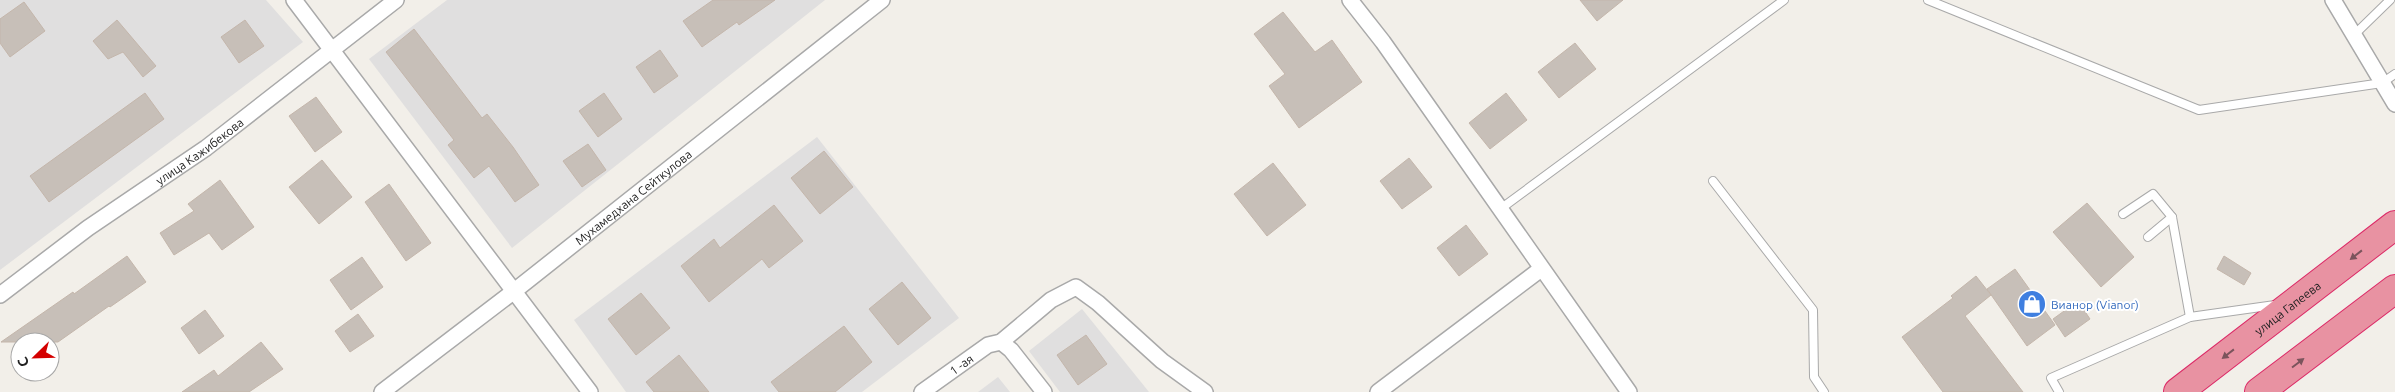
<svg xmlns="http://www.w3.org/2000/svg" width="2395" height="392" font-family="Ubuntu,sans-serif">
<rect width="100%" height="100%" fill="#f2efe9"/>
<g fill="#e0dfdf">
<polygon points="0,0 266,0 303,42 0,270"/>
<polygon points="447,0 825,0 512,248 369,59"/>
<polygon points="817,137 959,318 862,392 626,392 574,320"/>
<polygon points="1082,309 1149,392 1060,392 1029,351"/>
<polygon points="998,377 1010,392 978,392"/>
</g>
<g fill="#c7bfb8" stroke="#c4b6ab">
<polygon points="713,0 775,0 739,25 737,22 702,47 683,21"/>
<polygon points="1580,0 1623,0 1597,21"/>
<polygon points="24,2 45,31 10,57 0,43 0,19"/>
<polygon points="1283,12 1315,52 1332,40 1362,82 1299,128 1269,86 1285,74 1254,34"/>
<polygon points="117,20 156,66 143,77 123,52 108,59 93,41"/>
<polygon points="245,20 264,46 239,63 221,37"/>
<polygon points="414,29 482,118 487,114 513,147 539,185 515,202 489,166 474,178 448,145 454,140 386,52"/>
<polygon points="1575,43 1596,69 1559,98 1538,72"/>
<polygon points="660,50 678,76 654,93 636,67"/>
<polygon points="145,93 164,119 49,202 30,176"/>
<polygon points="604,93 622,119 598,137 579,111"/>
<polygon points="1506,93 1527,120 1490,149 1469,123"/>
<polygon points="316,97 342,132 315,152 289,116"/>
<polygon points="588,144 606,170 582,187 563,161"/>
<polygon points="824,151 853,187 820,214 791,178"/>
<polygon points="1409,158 1432,187 1402,209 1380,181"/>
<polygon points="322,160 352,197 319,224 289,187"/>
<polygon points="1273,163 1306,205 1267,236 1234,194"/>
<polygon points="220,180 254,227 222,250 209,233 174,255 160,233 194,211 188,204"/>
<polygon points="389,184 431,243 406,261 365,202"/>
<polygon points="2087,203 2134,257 2101,287 2053,232"/>
<polygon points="774,205 803,241 769,268 762,259 709,302 681,266 714,239 720,248"/>
<polygon points="1466,225 1488,254 1459,276 1437,248"/>
<polygon points="127,256 146,282 110,307 109,306 58,342 1,342 73,292 74,294"/>
<polygon points="2224,256 2251,273 2244,285 2217,269"/>
<polygon points="362,257 383,287 351,310 330,280"/>
<polygon points="2015,269 2055,325 2027,346 1987,289"/>
<polygon points="1976,276 1991,295 1965,316 2023,392 1943,392 1902,337 1953,298 1951,296"/>
<polygon points="902,282 931,318 898,345 869,309"/>
<polygon points="641,293 670,328 636,355 608,319"/>
<polygon points="2078,301 2090,319 2065,337 2053,319"/>
<polygon points="205,310 224,336 199,354 181,328"/>
<polygon points="358,314 374,336 350,352 335,331"/>
<polygon points="844,326 872,362 835,392 779,392 771,382"/>
<polygon points="1086,335 1107,364 1078,385 1057,355"/>
<polygon points="261,342 283,369 249,392 182,392 214,370 218,376"/>
<polygon points="679,355 709,392 654,392 646,382"/>
</g>
<g fill="none" stroke-linecap="round" stroke-linejoin="round">
<defs>
<g id="lane">
<polyline points="1928,0 2199,110 2382,83 2395,74"/>
<polyline points="2354,35 2390,0"/>
<polyline points="1713,181 1813,310 1814,377 1824,392"/>
<polyline points="1499,210 1784,0"/>
<polyline points="2123,214 2153,194 2172,217 2190,317"/>
<polyline points="2148,237 2172,217"/>
<polyline points="2059,392 2051,378 2190,317 2275,305"/>
</g>
<g id="street">
<polyline points="294,0 590,392"/>
<polyline points="1350,0 1383,42 1629,392"/>
<polyline points="2333,0 2395,104"/>
<path id="s1" d="M0,295L88,228L206,148L396,0"/>
<polyline points="1001,342 1011,350 1044,392"/>
<path id="s2" d="M382,392L513,292L882,0"/>
<path id="s3" d="M922,392L988,345L1001,342L1051,300L1076,287L1098,303L1162,361L1205,392"/>
<polyline points="1378,392 1541,269"/>
</g>
<g id="highway">
<path id="s4" d="M2178,392L2395,225"/>
<polyline points="2259,392 2395,289"/>
</g>
</defs>
<use href="#lane" stroke="#a9a9a9" stroke-width="10"/>
<use href="#street" stroke="#a9a9a9" stroke-width="18"/>
<use href="#highway" stroke="#dc2a67" stroke-width="30"/>
<use href="#lane" stroke="#fff" stroke-width="8"/>
<use href="#street" stroke="#fff" stroke-width="15"/>
<use href="#highway" stroke="#e892a2" stroke-width="28"/>
</g>
<defs><path id="oneway-solid" d="M-6-.8H1V-3.2L6.5 0L1 3.2V.8H-6Z" transform="scale(1.25)"/></defs>
<g fill="#7b545c">
<use href="#oneway-solid" transform="translate(2356 255) rotate(142)"/>
<use href="#oneway-solid" transform="translate(2228 354) rotate(142)"/>
<use href="#oneway-solid" transform="translate(2298 363) rotate(-37)"/>
</g>
<defs>
<symbol id="shop-disc" viewBox="-11 -11 22 22"><circle r="9.5" fill="#3f7fe0" stroke="#fff"/><path d="M-5-2.5h2.3a2.7 3.5 0 0 1 5.4 0H5L5.5 6h-11ZM-1.5-2.5h3a1.5 2.3 0 0 0-3 0Z" fill="#fff"/></symbol>
</defs>
<g fill-rule="evenodd">
<use href="#shop-disc" x="2016" y="288" width="32" height="32"/>
</g>
<g text-anchor="middle" dominant-baseline="central" stroke-width="4" stroke-linejoin="round" paint-order="stroke">
<g font-size="12" fill="#222" stroke="#fff">
<text stroke="none"><textPath href="#s1" startOffset="246">улица Кажибекова</textPath></text>
<text stroke="none"><textPath href="#s2" startOffset="318">Мухамедхана Сейткулова</textPath></text>
<text stroke="none"><textPath href="#s4" startOffset="138">улица Гапеева</textPath></text>
<text stroke="none"><textPath href="#s3" startOffset="48">1 -ая</textPath></text>
</g>
<g font-size="12" fill="#366cbe" stroke="#fff" text-anchor="start">
<text x="2051" y="304">Вианор (Vianor)</text>
</g>
</g>
<g transform="translate(35 357) rotate(247)"><circle r="24" fill="#ffffff" stroke="#a7a7a7"/>
<path d="M0-4L9 19L0 12L-9 19Z" fill="#d40000"/>
<text y="-8" font-size="14" font-weight="bold" text-anchor="middle" fill="#222222">С</text>
</g>
</svg>
